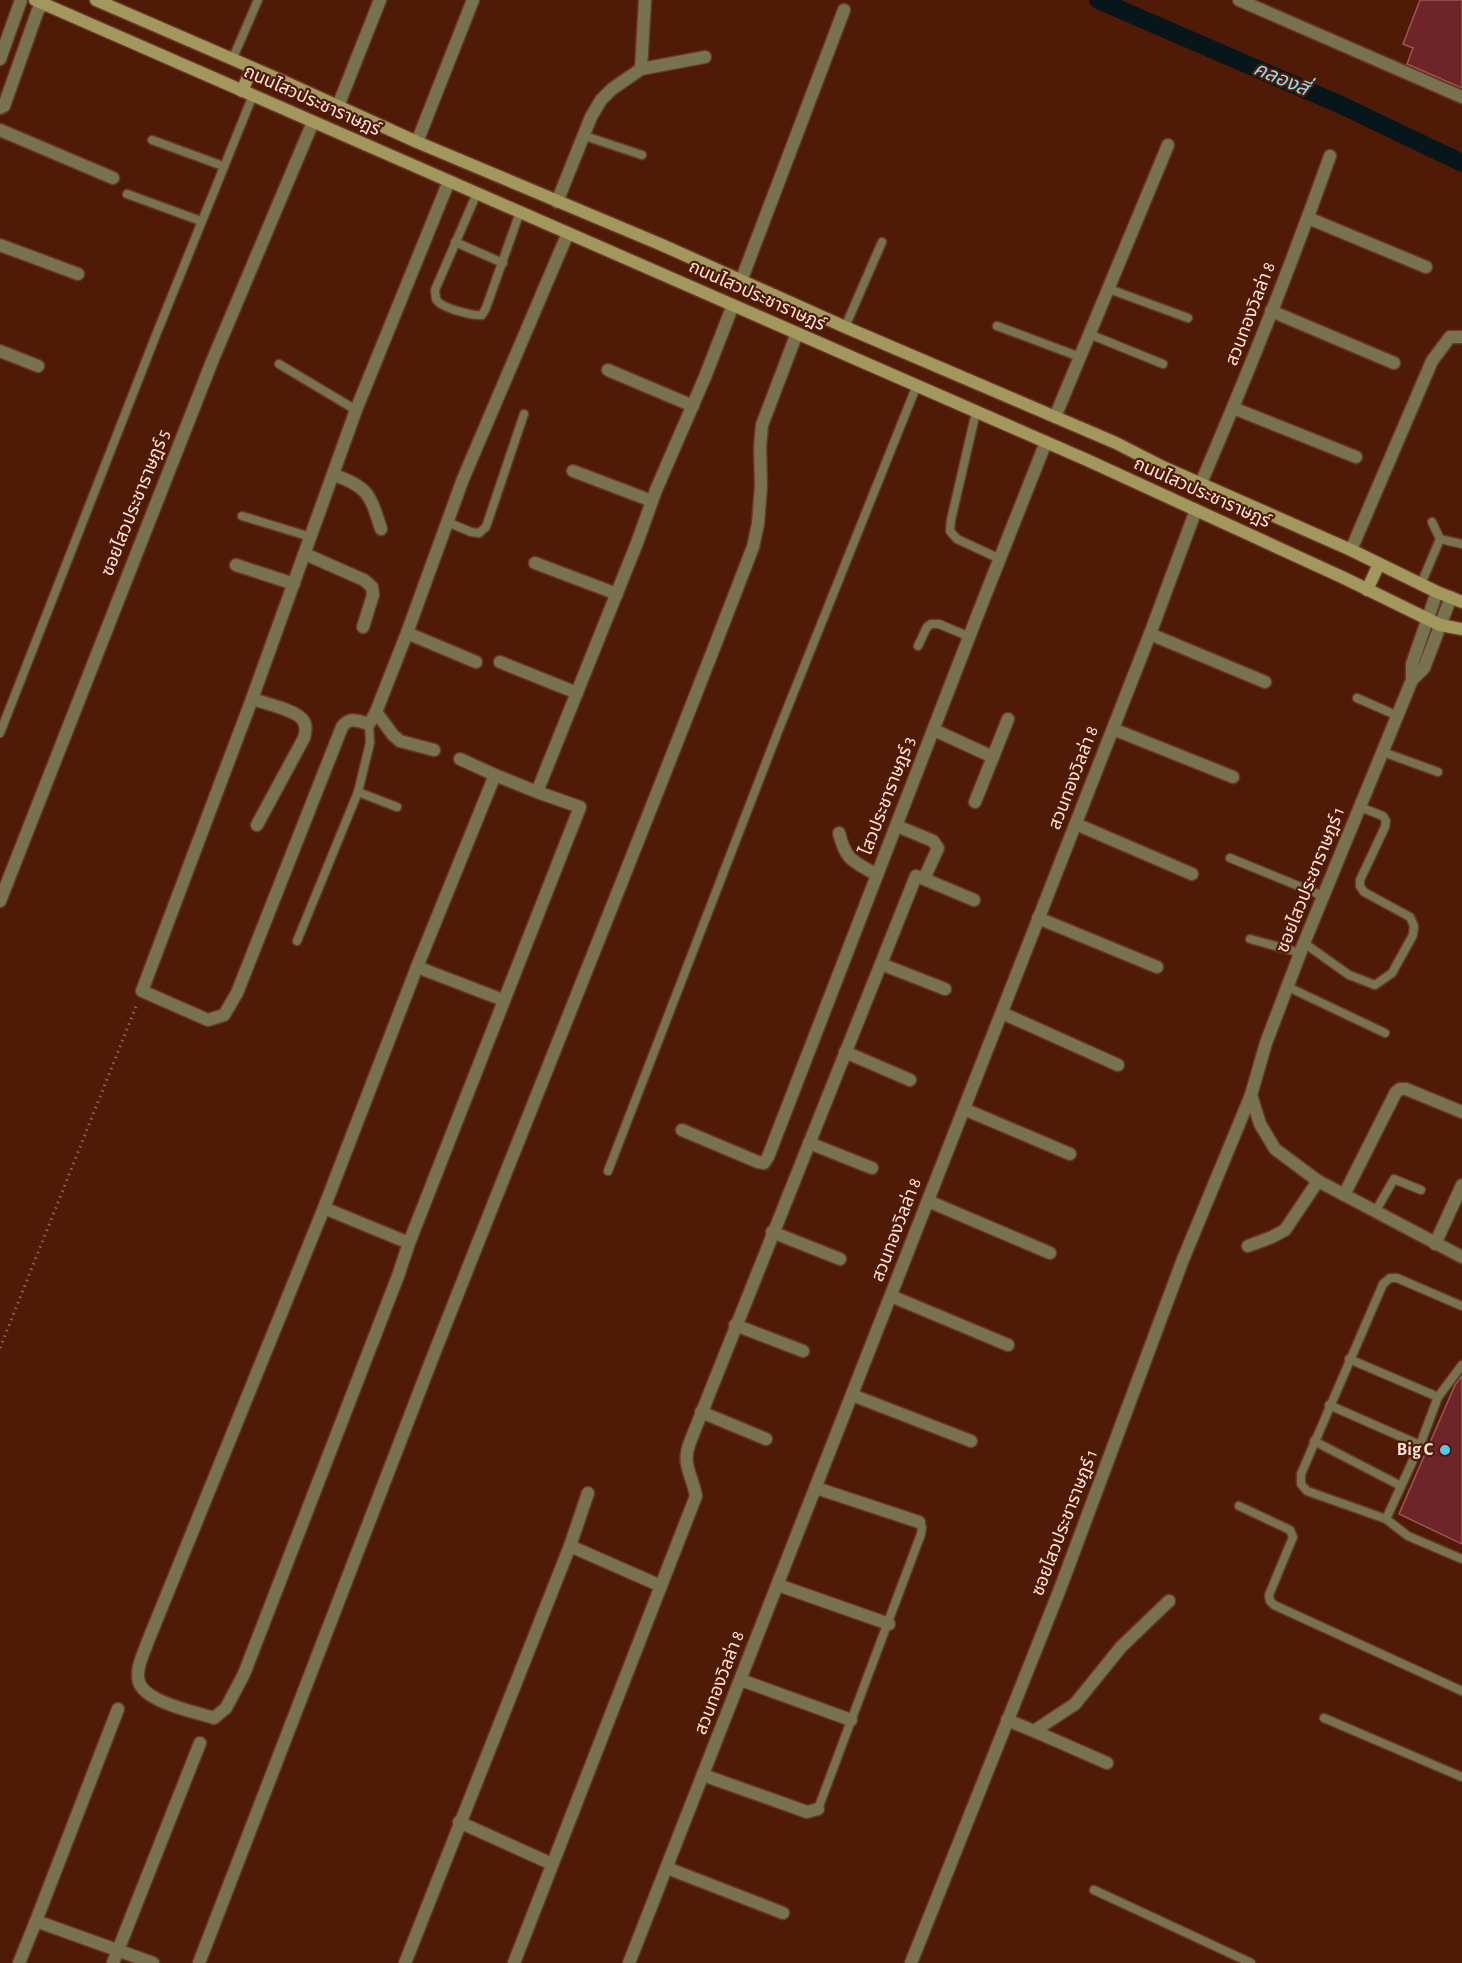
<svg xmlns="http://www.w3.org/2000/svg" width="1462" height="1963" font-family="'Alegreya Sans','Noto Sans Thai',sans-serif">
<rect width="100%" height="100%" fill="#4f1b07"/>
<g fill="none" stroke-linecap="round" stroke-linejoin="round">
<polyline stroke="#07161b" stroke-width="18" points="1098,0 1341,105 1462,163"/>
</g>
<g fill="#6e2529" stroke="#a25355" stroke-width="1.5">
<polygon points="1420,0 1462,0 1462,88 1407,64 1413,48 1403,44"/>
<polygon points="1462,1376 1462,1544 1399,1514 1455,1385"/>
</g>
<g fill="none" stroke-linecap="round" stroke-linejoin="round">
<defs>
<g id="service">
<polyline points="232,60 258,0"/>
<polyline points="585,136 642,155"/>
<polyline points="152,140 223,166"/>
<path d="M477,193L435,290C435,291 436,299 436,299C440,308 473,316 482,315L486,308L520,212"/>
<polyline points="127,194 201,221"/>
<polyline points="455,242 503,263"/>
<polyline points="1109,289 1188,318"/>
<polyline points="997,326 1080,357"/>
<polyline points="845,327 882,242"/>
<polyline points="1089,334 1163,364"/>
<polyline points="279,364 356,410"/>
<polyline points="976,412 951,520 950,531 957,539 1000,559"/>
<polyline points="242,516 311,537"/>
<polyline points="447,522 471,532 479,533 486,527 524,414"/>
<polyline points="1440,539 1462,544"/>
<polyline points="1421,584 1440,539 1432,522"/>
<polyline points="918,646 927,627 931,624 939,624 970,637"/>
<polyline points="1357,698 1398,716"/>
<polyline points="0,733 156,335 253,95"/>
<polyline points="1383,752 1438,772"/>
<polyline points="358,792 397,807"/>
<polyline points="1230,858 1323,896"/>
<polyline points="1250,939 1301,953"/>
<polyline points="297,941 358,792 370,743 369,724"/>
<polyline points="1304,943 1349,975 1375,985 1392,973 1413,935 1414,926 1410,917 1364,892 1360,886 1360,880 1385,827 1386,821 1383,816 1360,807"/>
<polyline points="1288,987 1385,1033"/>
<polyline points="608,1171 779,729 917,385"/>
<polyline points="1375,1212 1394,1179 1421,1190"/>
<polyline points="1349,1359 1438,1397"/>
<polyline points="1462,1365 1438,1397 1420,1445 1386,1519 1408,1536 1462,1559"/>
<polyline points="1329,1405 1420,1445"/>
<polyline points="1314,1441 1401,1486"/>
<polyline points="1239,1506 1290,1530 1293,1537 1269,1595 1270,1601 1274,1605 1462,1691"/>
<polyline points="1386,1519 1307,1491 1301,1484 1301,1474 1383,1284 1390,1278 1397,1278 1462,1306"/>
<polyline points="1324,1718 1462,1777"/>
<polyline points="818,1809 921,1534 922,1527 919,1522"/>
<polyline points="1094,1890 1251,1963"/>
</g>
<g id="minor">
<polyline points="0,59 21,0"/>
<polyline points="641,69 645,0"/>
<polyline points="338,106 380,0"/>
<polyline points="0,108 4,106 38,10 44,4"/>
<polyline points="0,130 113,178"/>
<polyline points="417,142 473,0"/>
<path d="M449,181L356,410L252,699L142,991L208,1020L224,1015L237,993L342,727C350,716 357,721 369,724L376,712L407,633L463,479L568,233"/>
<polyline points="557,202 591,117 601,100 612,89 641,69 705,57"/>
<polyline points="1308,218 1426,267"/>
<polyline points="0,245 78,274"/>
<polyline points="741,281 844,10"/>
<polyline points="1271,311 1394,363"/>
<polyline points="0,351 38,366"/>
<polyline points="608,370 693,406"/>
<polyline points="1233,408 1356,457"/>
<polyline points="1055,417 1168,145"/>
<polyline points="573,471 652,501"/>
<path d="M334,475C369,487 370,495 381,529"/>
<path d="M1201,483C1247,376 1291,266 1330,156"/>
<polyline points="1351,550 1432,361 1450,337 1462,337"/>
<polyline points="305,554 364,580 372,587 373,595 363,627"/>
<polyline points="535,563 617,594"/>
<polyline points="236,565 294,584"/>
<polyline points="407,633 476,662"/>
<polyline points="1150,634 1265,682"/>
<polyline points="500,662 577,693"/>
<path d="M252,699C264,703 295,710 302,719C307,724 306,731 304,738L257,825"/>
<polyline points="376,712 393,735 400,741 434,750"/>
<polyline points="1113,729 1233,777"/>
<polyline points="934,730 993,757 1008,719"/>
<polyline points="460,759 495,775"/>
<path d="M537,792L495,775L417,967L324,1208L148,1641C144,1653 135,1669 139,1682C145,1702 195,1712 214,1718L226,1708L244,1674L398,1276L409,1243L580,807L537,792L637,543L656,490L705,377L733,305"/>
<polyline points="975,802 993,757"/>
<polyline points="1076,824 1192,874"/>
<polyline points="897,826 933,841 938,848 924,879 974,900"/>
<path d="M839,833C846,861 853,861 877,875"/>
<polyline points="0,901 213,359 313,122"/>
<polyline points="1038,918 1157,967"/>
<polyline points="881,964 945,989"/>
<polyline points="417,967 503,1000"/>
<polyline points="1002,1013 1118,1065"/>
<polyline points="845,1052 910,1080"/>
<polyline points="964,1109 1070,1154"/>
<polyline points="682,1130 758,1162 764,1163 768,1157 983,601 1046,442"/>
<polyline points="809,1143 872,1168"/>
<polyline points="1344,1195 1396,1092 1400,1089 1406,1089 1462,1112"/>
<polyline points="928,1201 1050,1253"/>
<polyline points="324,1208 409,1243"/>
<polyline points="772,1232 840,1259"/>
<polyline points="1435,1244 1462,1185"/>
<polyline points="1248,1246 1272,1237 1285,1230 1318,1181"/>
<polyline points="891,1296 1008,1345"/>
<polyline points="735,1325 803,1351"/>
<polyline points="852,1395 971,1441"/>
<polyline points="701,1412 766,1439"/>
<polyline points="816,1488 919,1522"/>
<polyline points="570,1546 661,1586"/>
<polyline points="778,1585 889,1624"/>
<polyline points="741,1680 851,1720"/>
<polyline points="1007,1720 1034,1731 1075,1704 1121,1647 1169,1601"/>
<polyline points="1034,1731 1107,1763"/>
<polyline points="703,1775 807,1812 818,1809"/>
<polyline points="459,1822 552,1864"/>
<polyline points="667,1868 783,1913"/>
<polyline points="36,1921 118,1709"/>
<polyline points="19,1963 36,1921 153,1963"/>
<polyline points="113,1963 200,1743"/>
<path d="M199,1963C277,1764 352,1563 430,1364C537,1092 648,821 753,547L758,524L761,486L760,447L762,425L797,333"/>
<polyline points="405,1963 570,1546 588,1493"/>
<path d="M514,1963L696,1496C692,1474 681,1464 690,1442L916,876L924,879"/>
<polyline points="629,1963 1150,634 1196,510"/>
<polyline points="911,1963 1060,1589 1182,1262 1251,1095"/>
</g>
<g id="tertiary">
<polyline points="1239,0 1462,97"/>
<polyline points="1451,597 1424,668 1412,680 1304,943 1266,1043 1251,1095 1260,1124 1275,1149 1318,1181 1462,1257"/>
<polyline points="1412,680 1412,664 1437,592"/>
</g>
<g id="secondary">
<polyline points="35,0 1087,460 1344,578 1440,625 1462,629"/>
<polyline points="96,0 276,78 417,142 662,245 845,327 1116,443 1163,467 1351,550 1437,592 1462,602"/>
<polyline points="242,91 252,68"/>
<polyline points="1367,590 1379,564"/>
</g>
</defs>
<use href="#service" stroke="#683725" stroke-width="11"/>
<use href="#minor" stroke="#683725" stroke-width="15"/>
<use href="#tertiary" stroke="#683725" stroke-width="15"/>
<use href="#secondary" stroke="#683725" stroke-width="15"/>
<polyline stroke="#906555" stroke-width="3" stroke-dasharray="1.5 4.5" stroke-linecap="butt" points="0,1348 137,1004"/>
<use href="#service" stroke="#78724e" stroke-width="8"/>
<use href="#minor" stroke="#78724e" stroke-width="12"/>
<use href="#tertiary" stroke="#78724e" stroke-width="12"/>
<use href="#secondary" stroke="#a2985e" stroke-width="12"/>
</g>
<circle fill="#5bc7e7" stroke="#4f1b07" stroke-width="2" cx="1445" cy="1450" r="6"/>
<g text-anchor="middle" dominant-baseline="central" stroke-width="4.5" stroke-linejoin="round" paint-order="stroke">
<g font-size="18" fill="#ffe5dc" stroke="#4f1b07">
<text transform="translate(312 101) rotate(24)">ถนนไสวประชาราษฎร์</text>
<text transform="translate(757 296) rotate(24)">ถนนไสวประชาราษฎร์</text>
<text transform="translate(1251 314) rotate(-69)">สวนทองวิลล่า 8</text>
<text transform="translate(1202 493) rotate(24)">ถนนไสวประชาราษฎร์</text>
<text transform="translate(136 503) rotate(-68)">ซอยไสวประชาราษฎร์ 5</text>
<text transform="translate(1074 778) rotate(-69)">สวนทองวิลล่า 8</text>
<text transform="translate(888 796) rotate(-69)">ไสวประชาราษฎร์ 3</text>
<text transform="translate(1311 880) rotate(-68)">ซอยไสวประชาราษฎร์ 1</text>
<text transform="translate(897 1230) rotate(-69)">สวนทองวิลล่า 8</text>
<text transform="translate(1065 1523) rotate(-69)">ซอยไสวประชาราษฎร์ 1</text>
<text transform="translate(720 1683) rotate(-69)">สวนทองวิลล่า 8</text>
</g>
<g font-size="18" font-weight="bold" fill="#ffe5dc" stroke="#4f1b07" text-anchor="end">
<text x="1433" y="1450">Big C</text>
</g>
<g font-size="20" font-style="italic" fill="#8adcf6" stroke="#4f1b07">
<text transform="translate(1281 79) rotate(23)">คลองสี่</text>
</g>
</g>
</svg>
